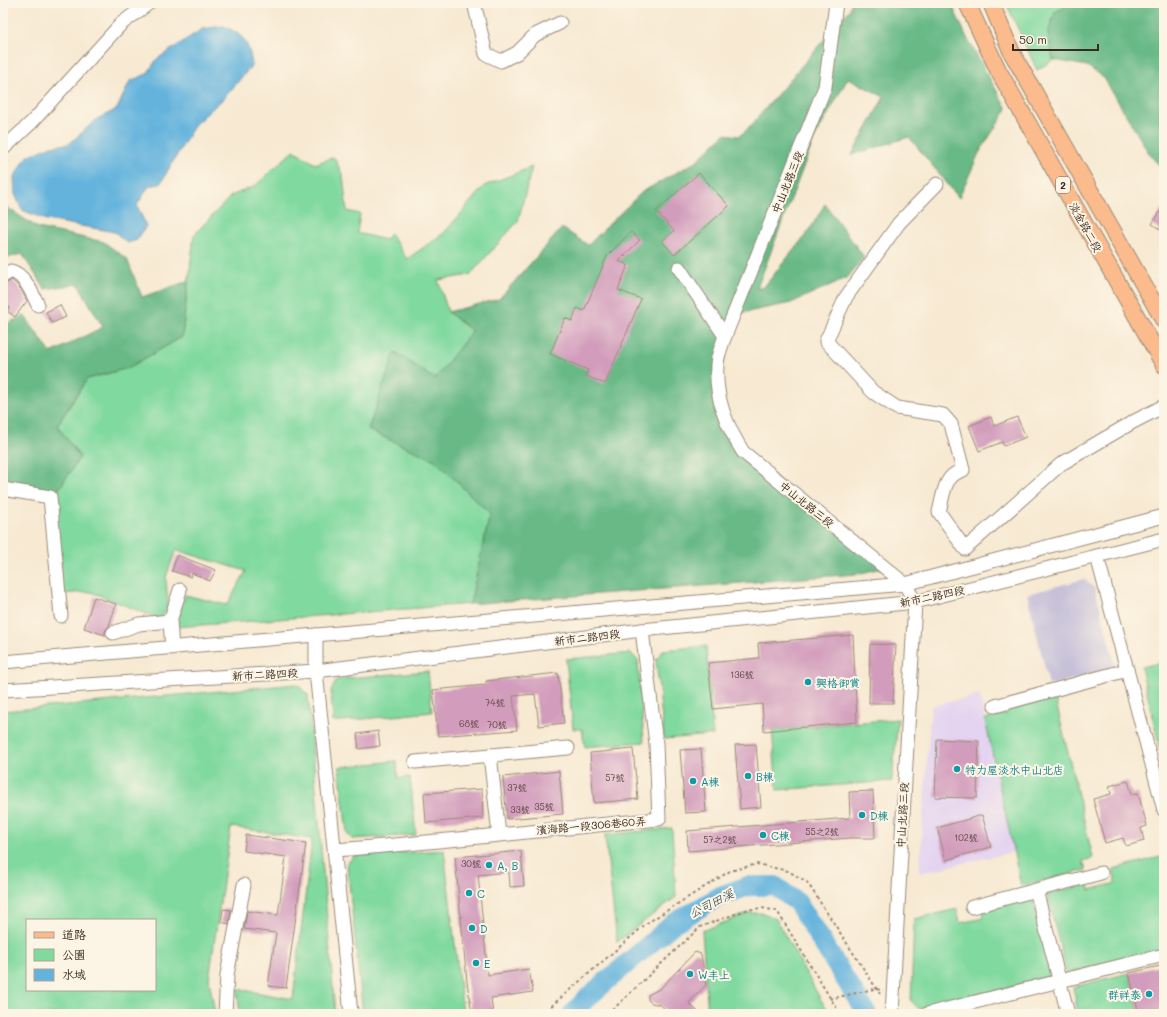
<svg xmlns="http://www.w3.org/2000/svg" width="1167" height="1017" font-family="Mali,'LXGW WenKai TC',sans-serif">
<rect width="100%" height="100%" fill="#fcf5e5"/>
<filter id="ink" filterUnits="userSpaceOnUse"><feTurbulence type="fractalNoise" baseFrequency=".025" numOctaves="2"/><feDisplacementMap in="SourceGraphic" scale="8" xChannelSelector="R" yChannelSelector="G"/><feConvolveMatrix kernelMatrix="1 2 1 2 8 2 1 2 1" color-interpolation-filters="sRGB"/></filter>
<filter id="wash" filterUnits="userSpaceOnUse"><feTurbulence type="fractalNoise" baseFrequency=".012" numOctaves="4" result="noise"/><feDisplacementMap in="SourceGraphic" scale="16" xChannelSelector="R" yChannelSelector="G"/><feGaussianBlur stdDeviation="0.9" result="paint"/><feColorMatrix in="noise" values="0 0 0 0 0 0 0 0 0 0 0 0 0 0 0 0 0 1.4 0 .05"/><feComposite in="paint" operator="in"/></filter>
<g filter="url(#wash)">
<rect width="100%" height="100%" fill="#f7e9d2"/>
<polygon fill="#e4d3f1" points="980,695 1014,852 919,873 931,706"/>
<polygon fill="#c6c0d9" points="1084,579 1095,589 1116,669 1049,685 1027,594"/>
<g fill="#80d99f" stroke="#5e825e" fill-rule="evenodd">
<polygon points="1006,3 1069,3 1069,5 1048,33 1053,60 1037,70"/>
<polygon points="294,150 315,164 334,157 343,176 347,211 360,214 357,233 386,240 390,233 407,259 444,233 484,186 532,167 518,221 470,275 438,280 448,312 472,331 435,380 396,352 368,430 435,460 490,514 470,604 176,627 185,595 227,605 246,571 176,550 166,577 168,608 160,619 91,592 56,594 55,495 80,457 57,426 87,379 128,368 182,337 194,235 231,196 255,186"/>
<polygon points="706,646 713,735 664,739 656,660 663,650"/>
<polygon points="631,653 638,661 644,742 585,747 582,729 573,729 566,659"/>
<polygon points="1164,662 1164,759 1162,758 1141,667"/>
<polygon points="428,671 432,712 333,722 331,691 337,679"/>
<path d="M297,684L308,695L335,1012L319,1014H240L237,989L293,999L312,839L231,827L209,979L215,1014H3V711ZM27,920H155V990H27Z"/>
<polygon points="1055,698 1093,858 1083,861 1086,870 1021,886 985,719 1007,714 1006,709"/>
<polygon points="898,719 892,781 777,790 772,730"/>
<polygon points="397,761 398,778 410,777 416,835 352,839 347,833 339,767"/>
<polygon points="672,828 676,897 617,942 605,835"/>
<polygon points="444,850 463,1014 363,1014 347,864 354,856"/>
<polygon points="1164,856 1164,949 1067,974 1047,894 1089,884 1090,890 1116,883 1113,869"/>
<polygon points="1033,899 1051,978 919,1009 911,1001 914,919 957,909 960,923 984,918 983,910"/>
<polygon points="749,913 764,913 776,919 821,1000 831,1014 708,1014 702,931"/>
<polygon points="1129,973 1139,1014 1078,1014 1073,987"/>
</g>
<g fill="#68b986" stroke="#527252">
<polygon points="851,3 951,3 968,40 1007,109 979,153 959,198 909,137 852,155 884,97 848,78 814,139 757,288 763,288 809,231 825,204 864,257 848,277 791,303 737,314 720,374 726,421 745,452 887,567 857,574 470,604 490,514 435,460 368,430 395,352 435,379 472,331 448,312 499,299 562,228 588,245 642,192 695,162 725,134 739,136 748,129 850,9"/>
<polygon points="1069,3 1164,3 1164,171 1150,155 1104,78 1087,66 1053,60 1048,33 1055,12 1069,5"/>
<polygon points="5,206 38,228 104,242 127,259 142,297 188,281 182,337 128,368 87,379 57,425 80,457 55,495 3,485 3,326 24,315 51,353 103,327 78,284 45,289 22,254 3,259 3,208"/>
</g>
<path fill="#63b3dd" stroke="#4f6e7e" d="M223,26C244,34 249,43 252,65L225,97L195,124L160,184L149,186L137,205L146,226L137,240L127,243L115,232L47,220L22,210L15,194L14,177L27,157L51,146L69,144L97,119L117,109L130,81L147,74L157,59L202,29Z"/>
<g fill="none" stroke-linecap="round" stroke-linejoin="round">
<polyline stroke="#63b3dd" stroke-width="20" points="572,1014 587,998 674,923 720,896 748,886 775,886 797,902 867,1014"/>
</g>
<g id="blocks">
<g fill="#d29cbc">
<polygon points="699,173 729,206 674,255 662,241 674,231 656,211"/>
<polygon points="1164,206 1164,232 1152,224"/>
<polygon points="631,232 640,240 619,261 628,265 618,290 641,299 605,384 586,376 588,370 550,354 565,318 572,321 577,308 584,311 607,256"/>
<polygon points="12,280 21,289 27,301 15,317 7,311 10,307 3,302 3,285"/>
<polygon points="60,305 66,317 52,323 46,312"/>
<polygon points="991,417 994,426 1017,417 1026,437 1004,446 1002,442 979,451 969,426"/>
<polygon points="177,555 216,570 210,581 192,573 191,577 172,571"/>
<polygon points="94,597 116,604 109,626 105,631 105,635 84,628"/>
<polygon points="853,635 857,722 764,731 762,704 713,709 708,663 759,658 758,643"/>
<polygon points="870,644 896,645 893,703 869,703"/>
<polygon points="558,673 564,723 539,726 535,694 513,696 517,730 438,736 433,690 486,685 486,681"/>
<polygon points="378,731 380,746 359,749 357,734"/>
<polygon points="937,739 979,741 977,798 935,797"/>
<polygon points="756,744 761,807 740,809 735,745"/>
<polygon points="633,749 638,799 594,803 590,753"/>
<polygon points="701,749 706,812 685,813 680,750"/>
<polygon points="559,771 563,814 507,819 503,777"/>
<polygon points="1128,781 1132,794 1138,793 1147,826 1141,828 1144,841 1126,846 1123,838 1105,843 1093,799 1111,794 1109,786"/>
<polygon points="482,789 483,818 426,823 424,793"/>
<polygon points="873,791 875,838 850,838 688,851 687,831 850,818 849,792"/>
<polygon points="982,815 991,847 946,860 937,828"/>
<polygon points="246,835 306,843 286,988 268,986 276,933 244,929 247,911 278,915 286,857 244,851"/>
<polygon points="521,851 524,886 510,887 509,872 478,875 488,975 529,969 533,992 491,998 493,1014 472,1014 467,982 455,857"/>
<polygon points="223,909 231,910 229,924 221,922"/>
<polygon points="695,952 701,954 706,985 689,1003 700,1014 669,1014 661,1005 652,1003 648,1000 648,995 661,988"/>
<polygon points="1164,965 1164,1014 1139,1014 1129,973"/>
</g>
</g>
</g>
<g filter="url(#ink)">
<use href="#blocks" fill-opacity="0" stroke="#998a78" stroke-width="1"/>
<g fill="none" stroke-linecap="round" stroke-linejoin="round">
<defs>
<g id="minor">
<polyline points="476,3 475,7 486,54 501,61 517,53 535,35 560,23"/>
<path d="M836,3L825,87L725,336C722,345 717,356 717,365C715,398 726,425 743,452L905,584L915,602L892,1014"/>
<polyline points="3,149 32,122 121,24 149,3"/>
<path d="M937,184L899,223L846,297L826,341L873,392L897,408L943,415L951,424L963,470C943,476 944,494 939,512L965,549L1061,464L1133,422L1164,406"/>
<polyline points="679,268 725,336"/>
<path d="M3,276L11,271C25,275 32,293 38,305"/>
<polyline points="3,489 50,497 61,616"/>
<polyline points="1097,556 1164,810"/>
<polyline points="170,621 180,590"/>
<polyline points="113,633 139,624 170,621 172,648"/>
<polyline points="316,635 316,671 351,1014"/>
<polyline points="3,662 905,584 1164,516"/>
<polyline points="3,690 316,671 642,630 915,602 1164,539"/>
<polyline points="995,706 1127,670"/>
<polyline points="490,755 499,834"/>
<polyline points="415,762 568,748"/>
<path d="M335,850C443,842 551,829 659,819L656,744L642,630"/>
<polyline points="1036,890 1068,1014"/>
<polyline points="972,907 1101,873"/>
<polyline points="225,1014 227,975 244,885"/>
<polyline points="927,1014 1164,955"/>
</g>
<g id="major">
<polyline points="967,3 998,70 1164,365"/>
<polyline points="991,3 1012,53 1164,321"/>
</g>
</defs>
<use href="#minor" stroke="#998a78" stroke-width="15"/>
<use href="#major" stroke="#998a78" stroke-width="18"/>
<g stroke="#998a78" stroke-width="2" stroke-dasharray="3 3" stroke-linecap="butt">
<polyline points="830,999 874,989 883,990"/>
<polyline points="542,1014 647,923 730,871 757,864 788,871 807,882 880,994"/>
<polyline points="608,1014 700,927 746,910 762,908 777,911 840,1014"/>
</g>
<use href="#minor" stroke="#fff" stroke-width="13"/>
<use href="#major" stroke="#fbbb8c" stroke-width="16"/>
</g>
</g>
<g fill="#0f9aa8" stroke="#fcf5e5" stroke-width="1.5">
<circle cx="808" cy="682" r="4"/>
<circle cx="957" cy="769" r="4"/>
<circle cx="748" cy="776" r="4"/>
<circle cx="693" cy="781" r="4"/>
<circle cx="862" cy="815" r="4"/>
<circle cx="763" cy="835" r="4"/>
<circle cx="489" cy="865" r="4"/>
<circle cx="469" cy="893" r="4"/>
<circle cx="472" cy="928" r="4"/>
<circle cx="476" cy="963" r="4"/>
<circle cx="690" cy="974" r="4"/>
<circle cx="1149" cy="994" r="4"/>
</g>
<g text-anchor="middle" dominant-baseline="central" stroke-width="4" stroke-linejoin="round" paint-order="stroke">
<g font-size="9" fill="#614646">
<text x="742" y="674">136號</text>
<text x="495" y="702">74號</text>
<text x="469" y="723">68號</text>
<text x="497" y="724">70號</text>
<text x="615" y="777">57號</text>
<text x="517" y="787">37號</text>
<text x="544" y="806">35號</text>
<text x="520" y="809">33號</text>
<text x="822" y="831">55之2號</text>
<text x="966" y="837">102號</text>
<text x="720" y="839">57之2號</text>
<text x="471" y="863">30號</text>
</g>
<rect fill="#fcf5e5" stroke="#75675a" stroke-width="1" x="1056" y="177" width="14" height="16" rx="3"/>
<g font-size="10" font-weight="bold" fill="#3b2a1e">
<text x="1063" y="185">2</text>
</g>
<g font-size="11" fill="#3b2a1e" stroke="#fcf5e5">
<text transform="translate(787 182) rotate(-68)">中山北路三段</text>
<text transform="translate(1086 227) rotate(61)">淡金路二段</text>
<text transform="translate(807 504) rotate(39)">中山北路三段</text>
<text transform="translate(932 596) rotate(-12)">新市二路四段</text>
<text transform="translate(587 637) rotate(-7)">新市二路四段</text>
<text transform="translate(265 674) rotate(-3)">新市二路四段</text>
<text transform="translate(902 815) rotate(-87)">中山北路三段</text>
<text transform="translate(591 825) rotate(-5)">濱海路一段306巷60弄</text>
</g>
<g font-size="11" fill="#0d838f" stroke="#fcf5e5" text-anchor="start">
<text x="816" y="682">興格御賞</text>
<text x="965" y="769">特力屋淡水中山北店</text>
<text x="756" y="776">B棟</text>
<text x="701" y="781">A棟</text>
<text x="870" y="815">D棟</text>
<text x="771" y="835">C棟</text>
<text x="497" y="865">A, B</text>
<text x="477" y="893">C</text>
<text x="480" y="928">D</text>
<text x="484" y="963">E</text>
<text x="698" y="974">W丰上</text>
<text x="1141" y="994" text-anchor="end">群祥泰</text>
</g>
<g font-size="12" font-style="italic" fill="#495a61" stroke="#fcf5e5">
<text transform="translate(711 903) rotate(-27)">公司田溪</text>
</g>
</g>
<rect width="1167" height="1017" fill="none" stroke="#fcf5e5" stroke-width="16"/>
<rect x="26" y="919" width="130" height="72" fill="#fcf5e5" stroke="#afa495"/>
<rect x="34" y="932" width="20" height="6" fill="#fbbb8c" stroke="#afa495"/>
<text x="62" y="939" font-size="12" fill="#3b2a1e">道路</text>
<rect x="34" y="949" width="20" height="12" fill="#80d99f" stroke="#afa495"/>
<text x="62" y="959" font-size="12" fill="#3b2a1e">公園</text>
<rect x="34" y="969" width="20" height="12" fill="#63b3dd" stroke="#afa495"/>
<text x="62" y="979" font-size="12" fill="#3b2a1e">水域</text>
<path d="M1013 44v6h85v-6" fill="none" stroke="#3b2a1e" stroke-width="2"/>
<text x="1019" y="44" font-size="12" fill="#3b2a1e" stroke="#fcf5e5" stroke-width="3" paint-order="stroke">50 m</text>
</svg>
